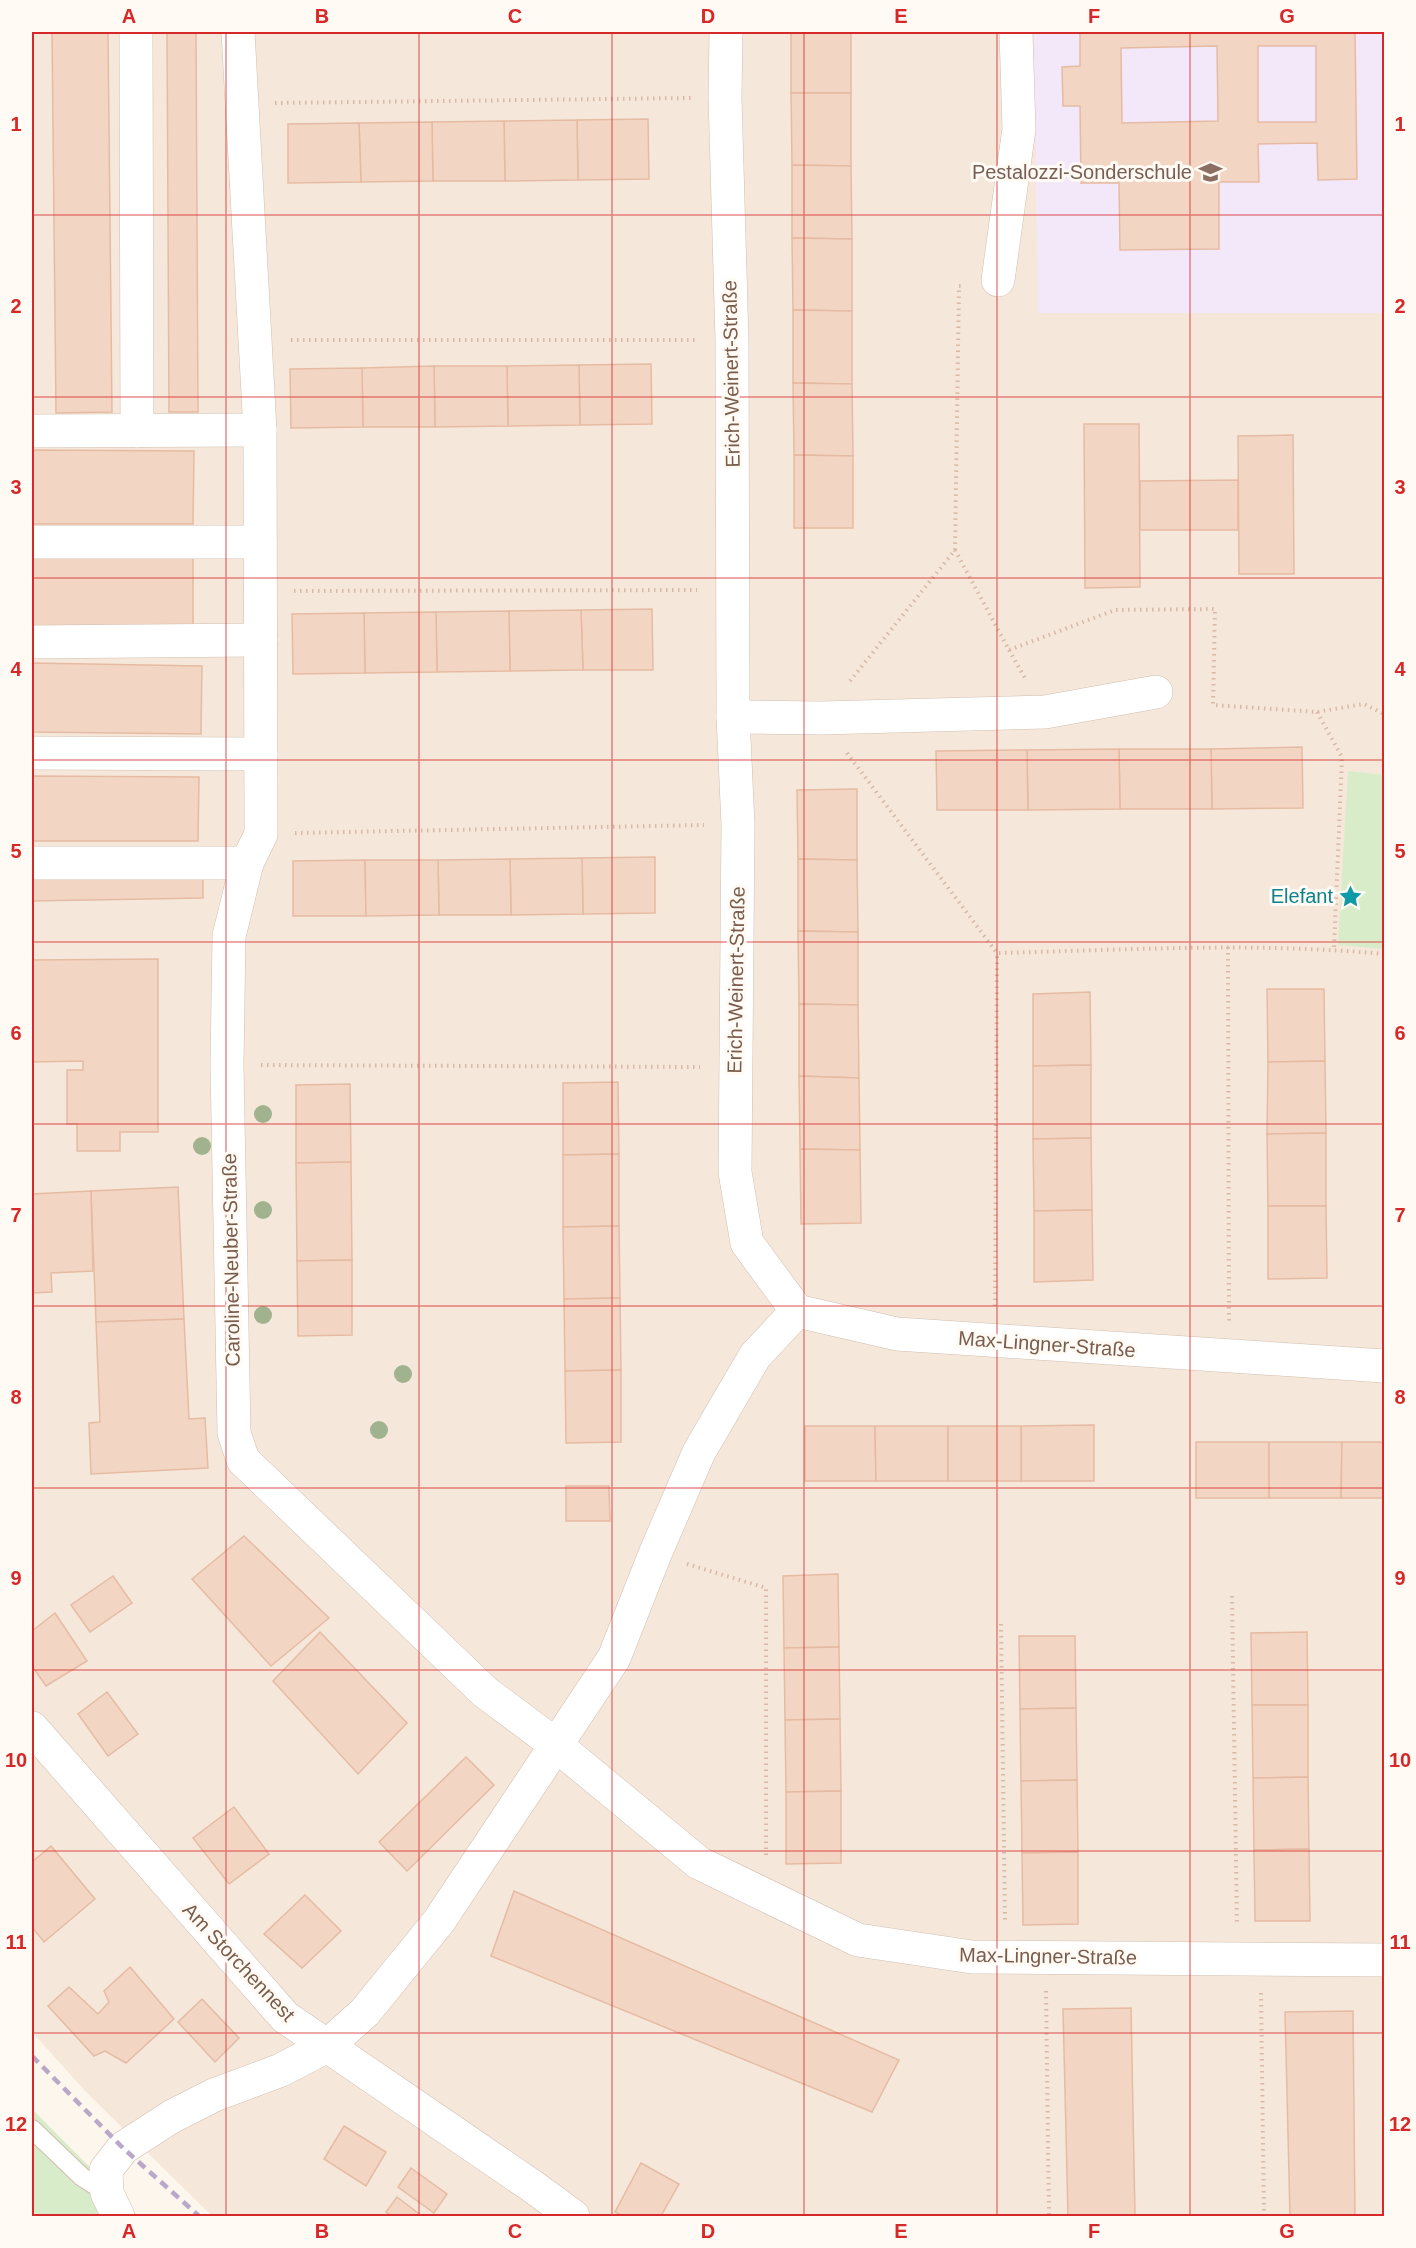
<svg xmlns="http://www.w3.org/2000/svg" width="1416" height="2248" font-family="Arial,sans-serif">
<rect width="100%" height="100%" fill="#fdf6ec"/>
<polygon fill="#f5e8da" points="32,32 1384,32 1384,2216 212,2216 86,2092 32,2032"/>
<polygon fill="#f3e8fa" points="1034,32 1384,32 1384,313 1038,313"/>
<g fill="#d8ecc9">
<polygon points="1348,771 1384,775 1384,949 1338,945"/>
<polygon points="32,2109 138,2216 32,2216"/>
</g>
<g fill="#f3d5c3" stroke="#e6bba3" stroke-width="1.5" fill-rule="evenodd">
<polygon points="52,32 108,32 112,412 56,413"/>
<polygon points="167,32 196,32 198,412 169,412"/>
<rect x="791" y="32" width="60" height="61"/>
<path d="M1080,32H1355L1357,179L1318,180L1317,143L1258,144L1259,182H1219V249L1120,250L1119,183H1081L1080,106H1063L1062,67L1080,66ZM1217,46L1218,121L1122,123L1121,48ZM1258,46H1316V122H1258Z"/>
<polygon points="791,93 851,93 851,166 792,165"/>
<polygon points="648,119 649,179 578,180 577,120"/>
<polygon points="577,120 578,180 505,181 504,121"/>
<polygon points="504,121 505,181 433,181 432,122"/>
<polygon points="432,122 433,181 361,182 359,123"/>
<polygon points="359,123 361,182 288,183 288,124"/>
<polygon points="792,165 851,166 852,239 792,238"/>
<polygon points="792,238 852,239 852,311 793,310"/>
<polygon points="793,310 852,311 852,384 793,383"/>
<polygon points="651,364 652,424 580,425 579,365"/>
<polygon points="579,365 580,425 508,426 507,366"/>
<polygon points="434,366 507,366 508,426 435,427"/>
<polygon points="434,366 435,427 363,427 362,368"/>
<polygon points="362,368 363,427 291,428 290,369"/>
<polygon points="793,383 852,384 853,456 794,455"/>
<polygon points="1084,424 1139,424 1140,587 1085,588"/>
<polygon points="1293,435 1294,574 1239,574 1238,436"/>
<polygon points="32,450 194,451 193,524 32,524"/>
<polygon points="794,455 853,456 853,528 794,528"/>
<polygon points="1238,480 1238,530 1140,530 1140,481"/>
<polygon points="32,555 193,556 193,628 32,627"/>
<polygon points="652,609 653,670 583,670 581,610"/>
<polygon points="581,610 583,670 510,671 509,611"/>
<polygon points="509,611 510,671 437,672 436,612"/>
<polygon points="436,612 437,672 365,673 364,613"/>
<polygon points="364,613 365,673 293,674 292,614"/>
<polygon points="32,663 202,666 201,734 32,732"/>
<polygon points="1302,747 1303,808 1212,809 1211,749"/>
<polygon points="1119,749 1211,749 1212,809 1120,809"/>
<polygon points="1119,749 1120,809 1028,810 1027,750"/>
<polygon points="1027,750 1028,810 937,810 936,751"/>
<polygon points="32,776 199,777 198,841 32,841"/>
<polygon points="857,789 857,860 798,859 797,790"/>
<polygon points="655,857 655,913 583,914 582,858"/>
<polygon points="582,858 583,914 511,915 510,859"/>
<polygon points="510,859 511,915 439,915 438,860"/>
<polygon points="798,859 857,860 858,932 798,931"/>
<polygon points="365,860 366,916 293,916 293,861"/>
<polygon points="365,860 438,860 439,915 366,916"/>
<polygon points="203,875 203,898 32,901 32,878"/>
<polygon points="798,931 858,932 858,1005 799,1004"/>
<polygon points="158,959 158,1132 120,1132 120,1151 77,1151 77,1124 67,1124 67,1070 83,1070 83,1061 32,1062 32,960"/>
<polygon points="1267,989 1324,989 1325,1061 1268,1062"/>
<polygon points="1090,992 1091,1065 1033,1066 1033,994"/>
<polygon points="799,1004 858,1005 859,1078 799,1076"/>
<polygon points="1325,1061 1326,1133 1267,1134 1268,1062"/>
<polygon points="1091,1065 1091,1138 1033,1139 1033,1066"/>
<polygon points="799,1076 859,1078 860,1150 800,1149"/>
<polygon points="618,1082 619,1154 563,1155 563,1083"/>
<polygon points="350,1084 351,1162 296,1163 296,1085"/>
<polygon points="1326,1133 1326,1206 1268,1206 1267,1134"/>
<polygon points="1091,1138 1092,1210 1034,1211 1033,1139"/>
<polygon points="800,1149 860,1150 861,1223 801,1224"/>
<polygon points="619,1154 619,1226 563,1227 563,1155"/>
<polygon points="351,1162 352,1260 297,1261 296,1163"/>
<polygon points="178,1187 184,1319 96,1322 91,1191"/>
<polygon points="91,1191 93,1271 51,1273 52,1292 32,1293 32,1194"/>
<polygon points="1268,1206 1326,1206 1327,1278 1268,1279"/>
<polygon points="1092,1210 1093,1280 1034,1282 1034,1211"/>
<polygon points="619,1226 620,1298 564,1299 563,1227"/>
<polygon points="352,1260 352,1335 298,1336 297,1261"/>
<polygon points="620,1298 621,1370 565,1371 564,1299"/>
<polygon points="184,1319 189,1419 205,1418 208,1468 91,1474 89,1423 100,1422 96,1322"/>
<polygon points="621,1370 621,1442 566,1443 565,1371"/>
<polygon points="1094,1425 1094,1481 1021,1481 1021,1426"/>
<polygon points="805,1426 875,1426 876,1481 805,1481"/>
<polygon points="875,1426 948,1426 948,1481 876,1481"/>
<rect x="948" y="1426" width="73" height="55"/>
<rect x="1196" y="1442" width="73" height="56"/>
<polygon points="1269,1442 1342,1442 1341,1498 1269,1498"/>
<polygon points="1342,1442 1384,1442 1384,1498 1341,1498"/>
<polygon points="566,1486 609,1486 610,1521 566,1521"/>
<polygon points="244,1536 329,1618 271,1666 192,1579"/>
<polygon points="838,1574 839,1647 784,1648 783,1576"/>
<polygon points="113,1576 132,1603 90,1632 71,1605"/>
<polygon points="55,1613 87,1661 46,1686 32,1666 32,1631"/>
<polygon points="320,1632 407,1723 358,1774 273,1681"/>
<polygon points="1307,1632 1308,1705 1252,1705 1251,1633"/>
<polygon points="1019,1636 1075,1636 1076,1708 1020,1709"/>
<polygon points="839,1647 840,1719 785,1720 784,1648"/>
<polygon points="107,1692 138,1734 108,1756 78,1714"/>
<polygon points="1252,1705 1308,1705 1308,1777 1253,1778"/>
<polygon points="1076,1708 1077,1780 1021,1781 1020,1709"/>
<polygon points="840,1719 841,1791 786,1792 785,1720"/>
<polygon points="466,1757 494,1785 407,1871 379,1842"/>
<polygon points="1308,1777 1309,1849 1254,1850 1253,1778"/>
<polygon points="1077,1780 1078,1852 1022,1853 1021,1781"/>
<polygon points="841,1791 841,1863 786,1864 786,1792"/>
<polygon points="234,1807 269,1854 229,1884 193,1838"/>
<polygon points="51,1846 95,1899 44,1942 32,1927 32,1862"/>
<polygon points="1309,1849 1310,1921 1255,1921 1254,1850"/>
<polygon points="1078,1852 1078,1924 1023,1925 1022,1853"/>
<polygon points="514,1891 899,2060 872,2112 491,1956"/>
<polygon points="305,1895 341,1931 302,1968 264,1934"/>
<polygon points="130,1967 174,2019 126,2063 105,2051 94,2056 48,2006 69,1987 98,2014 109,2002 104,1991"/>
<polygon points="202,1999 239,2038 215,2062 178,2022"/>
<polygon points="1131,2008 1135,2216 1068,2216 1063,2009"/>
<polygon points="1353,2011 1355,2216 1290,2216 1285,2012"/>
<polygon points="344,2126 386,2152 366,2186 324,2159"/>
<polygon points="641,2163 679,2184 661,2216 623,2216 615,2212"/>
<polygon points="411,2168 447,2194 434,2213 398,2187"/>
<polygon points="397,2197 422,2216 392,2216 386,2212"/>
</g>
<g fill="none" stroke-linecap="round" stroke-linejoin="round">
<defs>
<polyline id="lane" points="32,2129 82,2177 107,2193"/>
<g id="street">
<polyline points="136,32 137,431"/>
<polyline points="238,32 260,430 261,834 247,863 229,936 227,1065 234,1433 243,1460 485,1692 556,1745 699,1863 858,1940 972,1957 1384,1960"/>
<polyline points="726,32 725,97 732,340 733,717 738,824 735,1172 747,1243 797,1311 897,1334 1384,1366"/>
<polyline points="998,280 1019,129 1016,32"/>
<polyline points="32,431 260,430"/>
<polyline points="32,542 260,542"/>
<polyline points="32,642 261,640"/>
<polyline points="733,717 821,718 1045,712 1156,692"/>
<polyline points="32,753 261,754"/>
<polyline points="32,863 247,863"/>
<polyline points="32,1728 285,2017 532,2186 573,2216"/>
<polyline points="118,2216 107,2193 106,2170 123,2148 171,2117 214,2095 281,2070 327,2046 365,2012 439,1921 614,1658 655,1554 699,1452 755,1356 797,1311"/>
</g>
</defs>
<use href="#lane" stroke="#d1beb0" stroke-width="20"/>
<use href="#street" stroke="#d1beb0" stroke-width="34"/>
<g stroke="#d9b8a5" stroke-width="4" stroke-dasharray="1.5 4.5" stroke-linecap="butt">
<polyline points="275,103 691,98"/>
<polyline points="291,340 697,340"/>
<polyline points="955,550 1009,650 1115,610 1215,609 1213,705 1317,712 1364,704 1384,714"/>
<polyline points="294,591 697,590"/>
<polyline points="1009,650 1025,678"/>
<polyline points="850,681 955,550 959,286 965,286"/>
<polyline points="1317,712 1342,757 1334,949"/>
<path d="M847,753L997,953C1126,950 1256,942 1384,954"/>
<polyline points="295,833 704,825"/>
<polyline points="1228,947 1229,1321"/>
<polyline points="261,1065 700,1067"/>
<polyline points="995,1306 997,953"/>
<polyline points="687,1564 766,1588 766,1855"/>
<polyline points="1232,1596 1237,1926"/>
<polyline points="1001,1624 1005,1923"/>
<polyline points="1046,1991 1049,2216"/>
<polyline points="1261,1993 1264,2216"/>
</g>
<use href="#lane" stroke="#fff" stroke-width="18"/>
<use href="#street" stroke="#fff" stroke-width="33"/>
<polyline stroke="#b9a8c9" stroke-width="4.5" stroke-dasharray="9 6" stroke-linecap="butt" points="32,2056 123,2148 199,2216"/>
</g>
<g fill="#a0b28e">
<circle cx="263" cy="1114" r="9"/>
<circle cx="202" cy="1146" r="9"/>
<circle cx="263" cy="1210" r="9"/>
<circle cx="263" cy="1315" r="9"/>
<circle cx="403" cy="1374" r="9"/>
<circle cx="379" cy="1430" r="9"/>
</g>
<path fill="none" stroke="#d62828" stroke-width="1.5" stroke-opacity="0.55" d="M226,32V2216M419,32V2216M612,32V2216M804,32V2216M997,32V2216M1190,32V2216M32,215H1384M32,397H1384M32,578H1384M32,760H1384M32,942H1384M32,1124H1384M32,1306H1384M32,1488H1384M32,1670H1384M32,1851H1384M32,2033H1384"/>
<defs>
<symbol id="school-bare" viewBox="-9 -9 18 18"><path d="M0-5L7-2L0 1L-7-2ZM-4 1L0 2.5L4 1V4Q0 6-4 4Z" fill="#8d6e63" stroke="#fffaf3" stroke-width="2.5" paint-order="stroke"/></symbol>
<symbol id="sight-bare" viewBox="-9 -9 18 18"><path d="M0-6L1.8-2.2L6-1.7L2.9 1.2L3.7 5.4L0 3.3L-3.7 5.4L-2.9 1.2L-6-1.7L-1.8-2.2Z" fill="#0f9aa8" stroke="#fffaf3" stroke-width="2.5" paint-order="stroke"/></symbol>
</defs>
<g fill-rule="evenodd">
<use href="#school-bare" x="1194" y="156" width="33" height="33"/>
<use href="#sight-bare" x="1334" y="880" width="33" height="33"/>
</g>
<g text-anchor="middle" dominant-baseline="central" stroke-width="6" stroke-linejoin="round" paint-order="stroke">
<g font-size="20" fill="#785e54" stroke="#fffaf3" text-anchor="end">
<text x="1192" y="172">Pestalozzi-Sonderschule</text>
</g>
<g font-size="20" fill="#7a5c4d" stroke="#fffaf3">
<text transform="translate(731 374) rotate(-91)">Erich-Weinert-Straße</text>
<text transform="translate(736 980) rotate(-89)">Erich-Weinert-Straße</text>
<text transform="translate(231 1260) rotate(-91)">Caroline-Neuber-Straße</text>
<text transform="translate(1047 1344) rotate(4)">Max-Lingner-Straße</text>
<text transform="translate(1048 1956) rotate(1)">Max-Lingner-Straße</text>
<text transform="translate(239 1962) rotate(47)">Am Storchennest</text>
</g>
<g font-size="20" fill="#0d838f" stroke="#fffaf3" text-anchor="end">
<text x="1333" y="896">Elefant</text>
</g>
</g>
<rect width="1416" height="2248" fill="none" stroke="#fffaf3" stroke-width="66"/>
<rect x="33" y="33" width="1350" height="2182" fill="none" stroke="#d62828" stroke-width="2"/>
<g font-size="20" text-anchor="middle" font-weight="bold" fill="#d62828">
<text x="129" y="23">A</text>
<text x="322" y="23">B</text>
<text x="515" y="23">C</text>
<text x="708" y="23">D</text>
<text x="901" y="23">E</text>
<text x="1094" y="23">F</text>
<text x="1287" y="23">G</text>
<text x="16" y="131">1</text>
<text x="1400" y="131">1</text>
<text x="16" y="313">2</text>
<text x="1400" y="313">2</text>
<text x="16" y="494">3</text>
<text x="1400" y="494">3</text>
<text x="16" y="676">4</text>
<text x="1400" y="676">4</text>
<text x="16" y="858">5</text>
<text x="1400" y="858">5</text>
<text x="16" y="1040">6</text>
<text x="1400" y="1040">6</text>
<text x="16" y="1222">7</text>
<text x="1400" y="1222">7</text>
<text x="16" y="1404">8</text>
<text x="1400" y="1404">8</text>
<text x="16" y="1585">9</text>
<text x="1400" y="1585">9</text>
<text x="16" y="1767">10</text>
<text x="1400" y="1767">10</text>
<text x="16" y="1949">11</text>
<text x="1400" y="1949">11</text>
<text x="16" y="2131">12</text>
<text x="1400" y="2131">12</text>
<text x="129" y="2238">A</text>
<text x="322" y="2238">B</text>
<text x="515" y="2238">C</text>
<text x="708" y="2238">D</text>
<text x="901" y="2238">E</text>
<text x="1094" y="2238">F</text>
<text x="1287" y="2238">G</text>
</g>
</svg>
